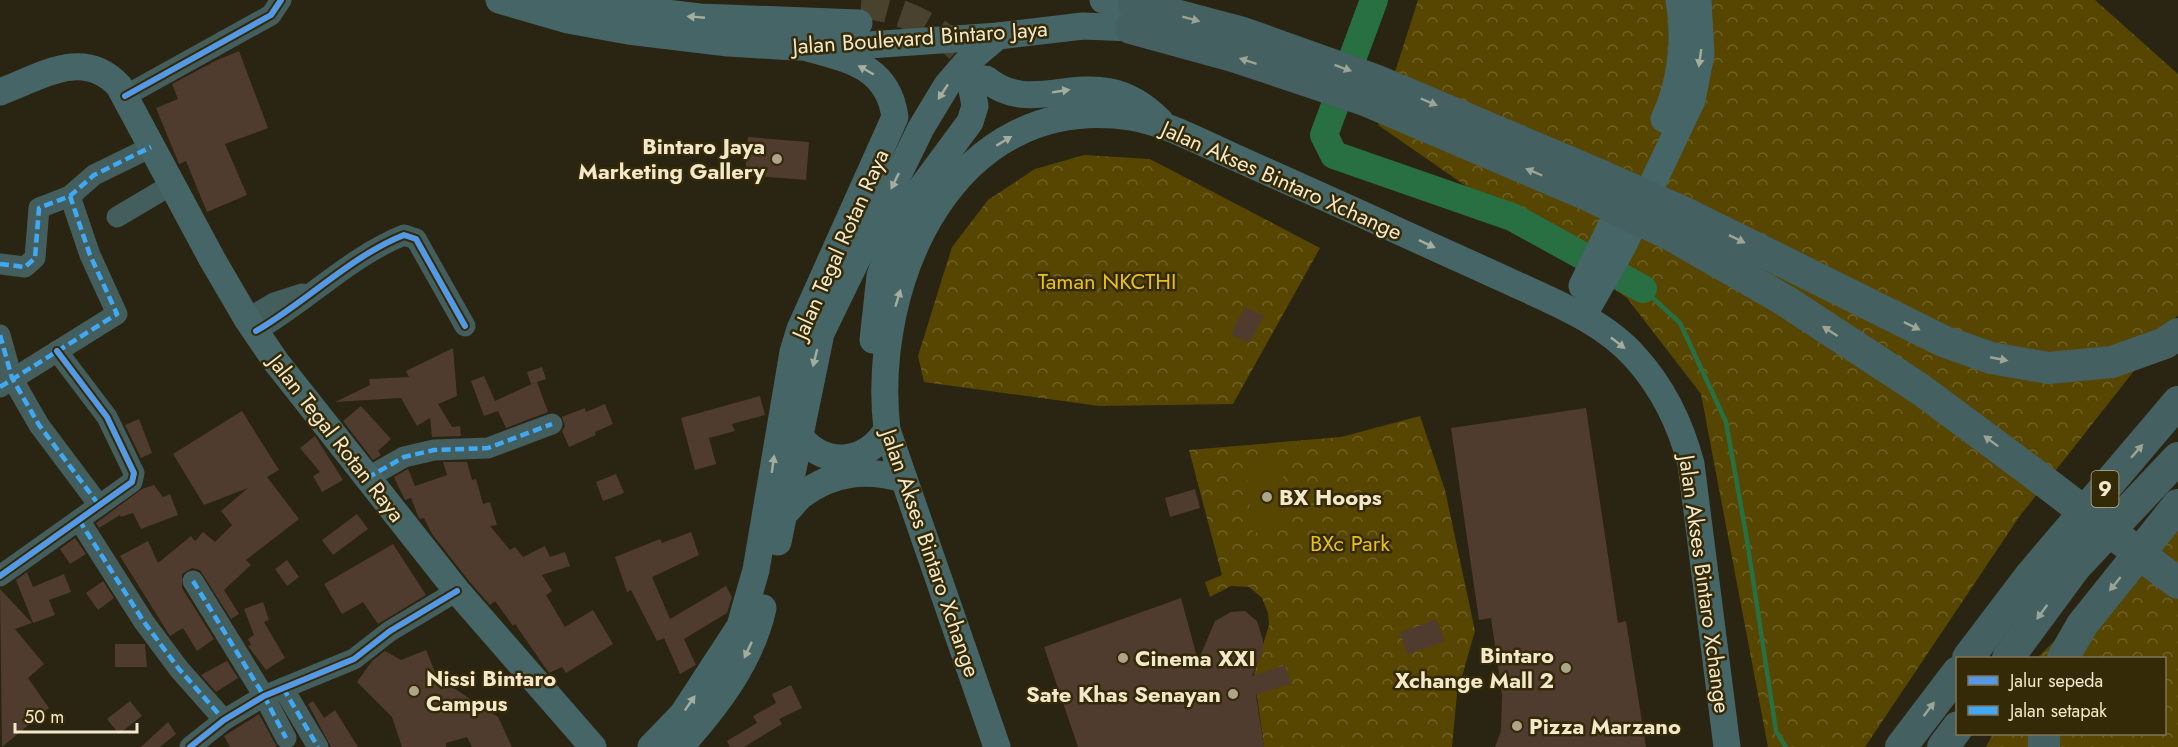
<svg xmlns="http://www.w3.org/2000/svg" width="2178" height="747" font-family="Jost,sans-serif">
<defs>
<pattern id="forest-crowns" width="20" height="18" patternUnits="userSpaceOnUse" patternTransform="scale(1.5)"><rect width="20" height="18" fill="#564602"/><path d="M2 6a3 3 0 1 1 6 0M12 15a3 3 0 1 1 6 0" fill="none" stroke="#6f6126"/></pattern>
</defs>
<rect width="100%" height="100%" fill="#2a2412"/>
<g fill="url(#forest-crowns)">
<polygon points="1418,0 2095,0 2178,74 2178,315 2019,517 1865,747 1768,747 1701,394 1627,298 1378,125"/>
<polygon points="1084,155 1150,159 1320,248 1233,404 1099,406 924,382 918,356 952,247 988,200 1035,169"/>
<polygon points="1420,416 1445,490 1475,631 1457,694 1452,747 1264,747 1254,674 1269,625 1268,613 1262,598 1249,587 1231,586 1210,597 1205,582 1222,575 1189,450 1341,437"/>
<polygon points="2178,519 2178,747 1986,747 1993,734 2164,734 2164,658 2037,658"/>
</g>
<polygon fill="#564602" points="1281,461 1289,529 1253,533 1246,464"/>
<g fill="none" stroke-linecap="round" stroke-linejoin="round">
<polyline stroke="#286f42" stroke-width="4.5" points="1643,289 1680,323 1726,422 1747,540 1776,731 1786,747"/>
<polyline stroke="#286f42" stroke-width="28" points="1374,0 1324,135 1334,155 1512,217 1643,289"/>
</g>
<g fill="#503b2f">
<polygon points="239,51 268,128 225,144 247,195 207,212 186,161 179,164 156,108 178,99 172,84 215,61"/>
<polygon points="748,137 809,142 806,180 745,175"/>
<polygon points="1245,307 1264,316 1249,343 1231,334"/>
<polygon points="453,348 457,396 438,404 452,427 460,426 461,436 432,437 430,418 417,426 401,398 335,402 370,385 369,379 409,377 406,371"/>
<polygon points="542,367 546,379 537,382 548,412 506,428 498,411 484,416 471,381 484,376 495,401 534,383 531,384 527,372"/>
<polygon points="760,396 765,415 732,424 735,431 709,438 716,464 695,470 681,418"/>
<polygon points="605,404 613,424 595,432 596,435 569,447 562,431 565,426 562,417 585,408 586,412"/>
<polygon points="361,406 391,439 378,451 381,455 373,460 343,421"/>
<polygon points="1586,408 1618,623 1626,621 1646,747 1495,747 1501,731 1502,695 1491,618 1479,620 1451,428"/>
<polygon points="242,411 279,470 267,477 299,519 246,560 251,565 224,590 239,614 231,619 200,570 192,568 182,574 182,588 214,639 197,651 183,628 170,636 120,556 148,541 158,563 191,536 195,541 203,532 215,542 232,525 221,511 248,488 204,505 173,454"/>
<polygon points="139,419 152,453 141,458 125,425"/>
<polygon points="315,436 343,480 322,492 313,476 320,472 300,448"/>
<polygon points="443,462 467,462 472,480 476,479 483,504 490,502 497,525 490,526 510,550 515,547 523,557 545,546 550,557 565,552 570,566 542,575 552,591 546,595 565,627 593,610 613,644 566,673 562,667 549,673 515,624 513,626 495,601 490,605 469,581 432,534 424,518 420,519 418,516 411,498 405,500 398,486 394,477 408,469 415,486 447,475"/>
<polygon points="616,474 624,493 603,501 596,482"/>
<polygon points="154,485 163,497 170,494 178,515 141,529 133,513 121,517 120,515 99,528 96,523 142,489"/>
<polygon points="1195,489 1200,508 1170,517 1165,498"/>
<polygon points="357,514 368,529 333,555 322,540"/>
<polygon points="691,532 699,555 652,577 670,619 726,586 732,597 727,613 684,639 696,665 680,674 664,638 657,641 631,590 627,592 615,557 660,539 662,543"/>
<polygon points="75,538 86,554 70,564 60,549"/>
<polygon points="393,544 426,595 378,624 363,602 342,614 324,584"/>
<polygon points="287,560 299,577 287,586 275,569"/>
<polygon points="27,572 33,587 64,574 71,592 49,600 55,615 33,623 16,580"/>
<polygon points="103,581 114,598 98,610 86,593"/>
<polygon points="0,589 32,623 15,629 44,664 28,678 49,708 2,747"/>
<polygon points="1181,598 1198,661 1215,621 1231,612 1245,611 1257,621 1263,640 1263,651 1252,676 1285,665 1291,683 1256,695 1264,747 1078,747 1044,647"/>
<polygon points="263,602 269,620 264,622 285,658 266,670 248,646 251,645 248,639 254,635 244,609"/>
<polygon points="1436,619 1445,641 1408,655 1400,633"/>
<polygon points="115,644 145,644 147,667 115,667"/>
<polygon points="426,650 437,677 498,717 512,747 472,747 467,737 446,743 446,747 402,747 392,717 357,682 372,661 385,651 401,660"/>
<polygon points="227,661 238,678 216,692 201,675"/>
<polygon points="791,685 802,708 779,719 782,724 744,747 730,747 727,741 757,723 753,716 776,703 772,694"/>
<polygon points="130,701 142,716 119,734 107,719"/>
<polygon points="313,701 324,718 335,710 358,747 331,747 308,704"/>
<polygon points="259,714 277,747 230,747 224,736"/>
<polygon points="168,722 176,734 160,747 141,747"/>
</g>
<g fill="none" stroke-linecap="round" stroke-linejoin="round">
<path stroke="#48422e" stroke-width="27" stroke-dasharray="27 14" stroke-linecap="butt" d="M861,5C898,8 932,24 959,49"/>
<g stroke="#445e5d" stroke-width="21">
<polyline points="125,96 271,15 281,0"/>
<polyline points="117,217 171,185"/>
<polyline points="0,264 25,267 35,258 39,208 70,196 94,175 151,147"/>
<polyline points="247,319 274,303 302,294"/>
<path d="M256,331C305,303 351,256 404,235L416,239L465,326"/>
<polyline points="0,335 12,378 39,425 99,505"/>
<polyline points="0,387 117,314 90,255 70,196"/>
<polyline points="367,478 404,457 434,450 488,448 552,424"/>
<polyline points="79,520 144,622 179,669 224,720"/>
<polyline points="0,576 132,482 134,473 107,417 57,351"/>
<polyline points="193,581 264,696 286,738"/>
<polyline points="283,688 318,747"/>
<polyline points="190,747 224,720 264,696 354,659 390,631 457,591"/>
</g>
<g stroke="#466567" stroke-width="27">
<polyline points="499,0 568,20 628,31 728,43 793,47 840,47 998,36 1083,26 1131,28"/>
<polyline points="556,0 700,17 859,23"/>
<polyline points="1103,0 1134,4"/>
<path d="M986,79C1039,123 1095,54 1160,121"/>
<path d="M0,92C41,77 83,47 119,86L212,259L247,319L277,363L457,591L593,747"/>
<path d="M1664,119C1681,84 1686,38 1679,0"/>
<polyline points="1582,286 1628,191"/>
<polyline points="1583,316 1623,246 1692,100 1701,54 1698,0"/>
<polyline points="873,340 880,276 889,250 900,223 922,187 970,122 975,106 971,84"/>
<path d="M801,438C827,468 866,463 887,430"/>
<path d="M782,513C790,511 795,500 802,495C834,471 866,469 904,479"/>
<polyline points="778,542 821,333 921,128 947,85 966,63 998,36"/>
<path d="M651,747L682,715L740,626L756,570L793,352L800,329L895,117C888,67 851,60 808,48"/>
<path d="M680,747C716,707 751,662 763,608"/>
<path d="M997,747L887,430C870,282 953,91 1130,117C1166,123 1198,141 1232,156C1277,176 1322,196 1368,217C1413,238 1458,258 1504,279C1549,300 1603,320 1636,358C1663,388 1681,426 1691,464L1727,747"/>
</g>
<g stroke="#446060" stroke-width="32">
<polyline points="1134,4 1243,33 1375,80 1602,176"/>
<polyline points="1131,28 1233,56 1365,100 1588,195"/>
<polyline points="1685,213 1943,341 1991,358 2049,368 2112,362 2165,343 2178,334"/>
<polyline points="1671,235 1784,300 1920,389 2037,476"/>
<polyline points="1968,658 2031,575 2178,402"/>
<polyline points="2008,658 2076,566 2178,458"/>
<polyline points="2063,658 2082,625 2178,505"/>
<polyline points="2044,734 2044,747"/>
<polyline points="1901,747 1958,672"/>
<polyline points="1943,747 1958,727"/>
</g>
<g stroke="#446060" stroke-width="32">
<polyline points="1602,176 1685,213"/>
<polyline points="1588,195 1671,235"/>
<polyline points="2037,476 2178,583"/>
</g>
<g stroke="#3fa9f5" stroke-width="4.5" stroke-dasharray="9 4.5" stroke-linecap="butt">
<polyline points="0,264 25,267 35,258 39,208 70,196 94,175 151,147"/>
<polyline points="0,335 12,378 39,425 99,505"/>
<polyline points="0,387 117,314 90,255 70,196"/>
<polyline points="367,478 404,457 434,450 488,448 552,424"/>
<polyline points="79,520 144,622 179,669 224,720"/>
<polyline points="193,581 264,696 286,738"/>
<polyline points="283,688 318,747"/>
</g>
<defs>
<g id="cycleway">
<polyline points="125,96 271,15 281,0"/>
<path d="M256,331C305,303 351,256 404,235L416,239L465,326"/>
<polyline points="0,576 132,482 134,473 107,417 57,351"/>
<polyline points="190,747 224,720 264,696 354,659 390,631 457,591"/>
</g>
</defs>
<use href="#cycleway" stroke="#342a08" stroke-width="10"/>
<use href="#cycleway" stroke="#5399e6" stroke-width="6"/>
</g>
<defs><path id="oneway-solid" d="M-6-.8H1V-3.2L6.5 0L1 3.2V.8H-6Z" transform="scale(1.5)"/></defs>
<g fill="#a5ae9d">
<use href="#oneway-solid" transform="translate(696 17) rotate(-175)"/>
<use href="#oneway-solid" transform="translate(1700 58) rotate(98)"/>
<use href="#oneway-solid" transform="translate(866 70) rotate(-150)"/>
<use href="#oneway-solid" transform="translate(1061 91) rotate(-9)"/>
<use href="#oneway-solid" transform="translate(943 92) rotate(123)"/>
<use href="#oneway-solid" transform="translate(1004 141) rotate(-31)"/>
<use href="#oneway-solid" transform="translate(895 181) rotate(116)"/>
<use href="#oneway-solid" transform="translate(1427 244) rotate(25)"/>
<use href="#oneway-solid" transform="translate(898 298) rotate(-73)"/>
<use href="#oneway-solid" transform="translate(1618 343) rotate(38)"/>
<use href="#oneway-solid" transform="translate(815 358) rotate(104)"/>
<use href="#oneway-solid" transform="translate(773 464) rotate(-82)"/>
<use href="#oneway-solid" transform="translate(748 650) rotate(115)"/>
<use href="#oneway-solid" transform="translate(690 703) rotate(-55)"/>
</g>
<g fill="#9ca495">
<use href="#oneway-solid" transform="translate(1191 19) rotate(15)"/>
<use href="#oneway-solid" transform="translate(1248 61) rotate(-162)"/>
<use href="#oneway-solid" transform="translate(1343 68) rotate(20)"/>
<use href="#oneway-solid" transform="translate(1429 102) rotate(23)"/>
<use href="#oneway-solid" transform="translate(1534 172) rotate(-157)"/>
<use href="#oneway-solid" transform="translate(1737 239) rotate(26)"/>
<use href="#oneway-solid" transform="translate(1912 326) rotate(26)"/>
<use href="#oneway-solid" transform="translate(1830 331) rotate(-147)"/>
<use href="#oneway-solid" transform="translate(1999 359) rotate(11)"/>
<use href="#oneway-solid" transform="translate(1991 441) rotate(-143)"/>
<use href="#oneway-solid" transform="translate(2137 451) rotate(-49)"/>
<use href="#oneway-solid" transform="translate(2115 584) rotate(129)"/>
<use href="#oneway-solid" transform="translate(2042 612) rotate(126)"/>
<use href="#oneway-solid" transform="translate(1929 709) rotate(-53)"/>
</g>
<g fill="#ada48a" stroke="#342a08" stroke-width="2">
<circle cx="777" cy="159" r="6"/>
<circle cx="1267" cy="497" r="6"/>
<circle cx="1123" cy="658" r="6"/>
<circle cx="1566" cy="668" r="6"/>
<circle cx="414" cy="691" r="6"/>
<circle cx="1233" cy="694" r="6"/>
<circle cx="1517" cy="726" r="6"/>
</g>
<g text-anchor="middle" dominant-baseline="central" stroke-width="5" stroke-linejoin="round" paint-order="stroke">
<rect fill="#342a08" stroke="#bab090" stroke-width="1.5" x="2091.5" y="471" width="27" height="36" rx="4.5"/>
<g font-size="21" font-weight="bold" fill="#f3e9ca">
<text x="2105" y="489">9</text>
</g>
<g font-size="22" fill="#f3e9ca" stroke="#342a08">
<text transform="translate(920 37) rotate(-4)">Jalan Boulevard Bintaro Jaya</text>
<text transform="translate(1282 180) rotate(24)">Jalan Akses Bintaro Xchange</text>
<text transform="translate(840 244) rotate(-66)">Jalan Tegal Rotan Raya</text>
<text transform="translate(337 438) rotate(52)">Jalan Tegal Rotan Raya</text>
<text transform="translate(931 553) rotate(71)">Jalan Akses Bintaro Xchange</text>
<text transform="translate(1705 584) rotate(82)">Jalan Akses Bintaro Xchange</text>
</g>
<g font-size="22" font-weight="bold" fill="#f3e9ca" stroke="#342a08" text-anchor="start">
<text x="765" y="146" text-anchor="end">Bintaro Jaya<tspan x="765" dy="25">Marketing Gallery</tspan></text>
<text x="1279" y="497">BX Hoops</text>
<text x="1554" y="655" text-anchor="end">Bintaro<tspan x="1554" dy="25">Xchange Mall 2</tspan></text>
<text x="1135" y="658">Cinema XXI</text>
<text x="426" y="678">Nissi Bintaro<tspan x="426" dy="25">Campus</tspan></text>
<text x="1221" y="694" text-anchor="end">Sate Khas Senayan</text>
<text x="1529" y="726">Pizza Marzano</text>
</g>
<g font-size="22" fill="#e9c11a" stroke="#342a08">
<text x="1107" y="281">Taman NKCTHI</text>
<text x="1350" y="543">BXc Park</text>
</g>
</g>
<rect x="1956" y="657" width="210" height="78" fill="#342a08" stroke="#807656" stroke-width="1.5"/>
<rect x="1968" y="676" width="30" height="9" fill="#5399e6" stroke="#807656" stroke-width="1.5"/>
<text x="2010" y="687" font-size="18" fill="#f3e9ca">Jalur sepeda</text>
<rect x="1968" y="706" width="30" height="9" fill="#3fa9f5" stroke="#807656" stroke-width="1.5"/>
<text x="2010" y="717" font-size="18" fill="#f3e9ca">Jalan setapak</text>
<path d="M15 723v9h122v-9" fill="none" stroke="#f3e9ca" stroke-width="3"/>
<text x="24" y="723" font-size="18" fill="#f3e9ca" stroke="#342a08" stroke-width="4.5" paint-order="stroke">50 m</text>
</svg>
